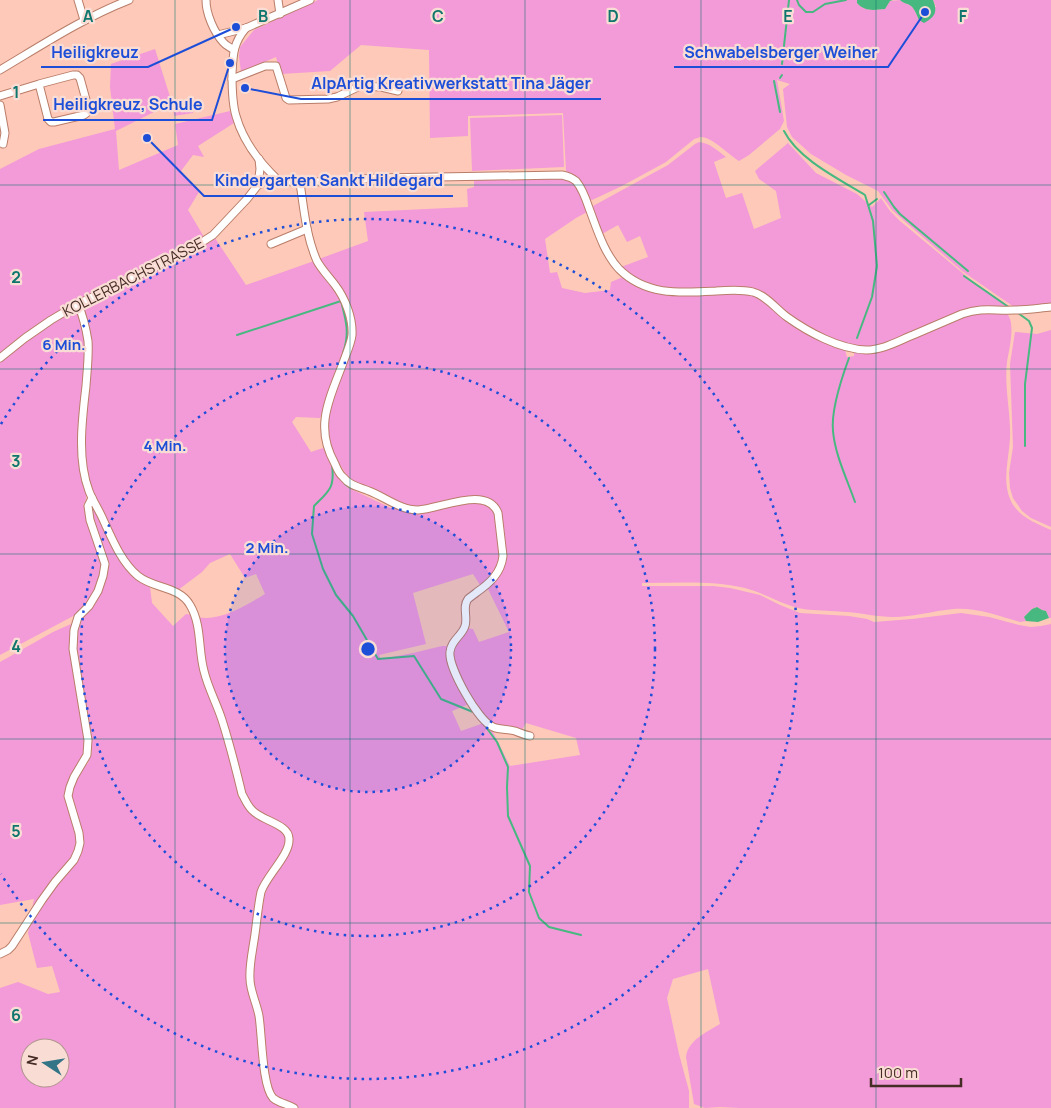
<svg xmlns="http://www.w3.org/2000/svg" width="1051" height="1108" font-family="Manrope,sans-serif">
<rect width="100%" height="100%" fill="#fec9b8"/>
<g fill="#f39ad9" fill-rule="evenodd">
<path d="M318,0H857V3C865,12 874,10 885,9L890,1L900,0C904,4 907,3 911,6C915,9 917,16 919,20L936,7L933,0H1051V305L1020,308L1014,307L962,271L902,219L892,210L878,191L846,175L811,154L792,137L787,127L783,89L790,84L777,80L784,121L780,129L749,155L739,161C729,155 712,137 701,137C700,137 694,139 693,140L666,162L622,186L592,200L589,199L578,179L566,171L563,113L468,116V136L430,138L429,50L361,45L330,71L281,74L276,57L241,72L239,56L240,47L254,30Z"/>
<polygon points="155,49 172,103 116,131 119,170 178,145 175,124 230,111 234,123 198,146 204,157 193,155 181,171 199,192 188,210 204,237 186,249 50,317 22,335 0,353 0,169 39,149 115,129 110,87 111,64"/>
<polygon points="192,103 193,113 174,116 173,106"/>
<polygon points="562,115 564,167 472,171 470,118"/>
<path d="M699,142C710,143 718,151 726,157L714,162L726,198L742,193L754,229L781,218L776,191L759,179L755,171L788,143L816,173L857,194L872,207L881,198L890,211L900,221L971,280L1006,304L1009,306V309L984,307L888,344L867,347H855L838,342L810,329L787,315L761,293L675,290L638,281L621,267L648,257L640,236L627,242L618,225L602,234L592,210L593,206L668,165L695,144Z"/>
<path d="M564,178C579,181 584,198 589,211L576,218L545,239L550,273L557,272L562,288L585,293L610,290L611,282L623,277L626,278L633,285L648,291L674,295L731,292L753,295L766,302L785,318L808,333L845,350L847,357L854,356V351L868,352L889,348L963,316C972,313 1000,306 1007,314C1016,323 1009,350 1007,362C1004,387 1011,413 1010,438C1009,459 1002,479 1010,499C1017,516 1035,523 1051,530V618H1049L1046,611L1042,610L1037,607L1032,609L1024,617L1026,621L1020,622C999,616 976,607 953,609C933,611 913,617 893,617C877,617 863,613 847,612C836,611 825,611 813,610C788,609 768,594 745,588C711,580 677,583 642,583V586H713L730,588L760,595L780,605L800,613L849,616L867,619L874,622L912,619L961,613L989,617L1019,625L1031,627L1041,626L1051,624V1108H740L720,1107L705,1108L694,1104L686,1057C688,1040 707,1032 720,1024L708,969L673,979L667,998L679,1054L689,1091V1108H298L290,1103L277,1098L273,1100L279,1105L289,1108H0V988L18,982L48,994L60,992L52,966L37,968L28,933L31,918L57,883L76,861L80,852L82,843L81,833L76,820L71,796L72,787L75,778L88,763L92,752L91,740L75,650L76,631L80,618L93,607L98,597L93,593L87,604L77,614L0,655V362L27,340L53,322L72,310L78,312C96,355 77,404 79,449C79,458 80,467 82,476C83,482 87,491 86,498C86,501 84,503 83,505L98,503C94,494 89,485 87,475C77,439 90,393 91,356C91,339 87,323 83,307L87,303L172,262L215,238L246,285L314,261C335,290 353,306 347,345L320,418L296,417L292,422L311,452L323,448L341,478L349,485L347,487L391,508L419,512L469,502L479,501L491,505L495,509L497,514C499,531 506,558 496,572C493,577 489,580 485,584L484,582L480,585L473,574L413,593L426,644L379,655L381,659L413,653L442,646H447C449,651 448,658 449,664L469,704L452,711L461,731L484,723L492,730L510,766L580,755L576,738L526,723L522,730C515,729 498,728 492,725C481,720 457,675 453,663C452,659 452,655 452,651C454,642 462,636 466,628L473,629L479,642L509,632L487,587C497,578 504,571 505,557C504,546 503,513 497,505C492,499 486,498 479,497L418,507L405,505L397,503L370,488L352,480L346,474L332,452L326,434L327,418L330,402L351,347L354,335L348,298L324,268L319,259L368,241L364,212L468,207L467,189L474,187V180ZM230,554L245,578L256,574L265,594C247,605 219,622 198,617L203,646L205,669L208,680L219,701L225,720L245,793C247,799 250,805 255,810C266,820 287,820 293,836C288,857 272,873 265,894L253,963L252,979L256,996L249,993L247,981C249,959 252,938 255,916C257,905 257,893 262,883C267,871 290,849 286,837C282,825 267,824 258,818C249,812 244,804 240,795L220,721L213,703L204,682L200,670L198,645L192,615L186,614L173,626L152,603L150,587L142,577L154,583L178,590L202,572L210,563ZM30,1048H60V1078H30Z"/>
<polygon points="1051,330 1051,527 1031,518 1022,511 1013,498 1010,488 1009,473 1013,447 1010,364 1015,332 1037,334"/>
<polygon points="71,624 70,639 71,650 85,741 84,754 68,786 78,843 72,858 32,909 34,899 0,905 0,662 53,632"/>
</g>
<g fill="#46b880">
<path d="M857,0H893L890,1L885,9C874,10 865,12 857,3Z"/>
<path d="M900,0H933C938,12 935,17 924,23L919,20C917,16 915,9 911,6C907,3 904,4 900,0Z"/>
<polygon points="1037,607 1042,610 1046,611 1049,618 1038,622 1026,621 1024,617 1032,609"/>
</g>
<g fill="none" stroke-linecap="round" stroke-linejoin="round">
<g stroke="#46b880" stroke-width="2">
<polyline points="797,0 799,5 806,12 813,12 825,4 846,0"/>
<polyline points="782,64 789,0"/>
<polyline points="780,78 782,75"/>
<polyline points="774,81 780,112"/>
<path d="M784,131C798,159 839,179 865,195L873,221L877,266L872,297L857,338"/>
<polyline points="884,192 894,207 900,214 968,271"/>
<polyline points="869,205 877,199"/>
<polyline points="964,276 1010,308"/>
<polyline points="1018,313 1029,321 1032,328 1025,384 1025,446"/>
<path d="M237,335L341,301C346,320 350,333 343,353"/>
<path d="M849,358C842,377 831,411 833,431C835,455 847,479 855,502"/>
<path d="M332,465C335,488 329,491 314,506L312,534L323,569L336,595L353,616L378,659L414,656L441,699L473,712"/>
<polyline points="345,484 349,487 354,489"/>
<polyline points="483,723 497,742 508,767 507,787 508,816 530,866 529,892 539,918 549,927 581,935"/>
</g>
<defs>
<g id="street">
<polyline points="78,0 84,20"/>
<path d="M206,0C206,14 214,32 223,42C226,46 230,47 234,50"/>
<polyline points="278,0 280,14"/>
<path d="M246,28C233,43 233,55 232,74C232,88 232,103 236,116C243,141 260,163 278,180"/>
<polyline points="218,35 246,28 310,0"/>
<path d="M0,70C42,45 83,18 129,0"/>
<polyline points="232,79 265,66 276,66 286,98 289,100 328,99 337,97 360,86 381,87 398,91"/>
<polyline points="0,96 39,84 73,75 77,75 80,78 88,107 88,112 84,115 54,122 51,122 48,119 39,84"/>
<polyline points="0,105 5,133 3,144"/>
<path d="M300,183C304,209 306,236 317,261C322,270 329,277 335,285C345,298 353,318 352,335C351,344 346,354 343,363C329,400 314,427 335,464C337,469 339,474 343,477C350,486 360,487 369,491C385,497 400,510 418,510C440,509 487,485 498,513L503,556C501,573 490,583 477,592C475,594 470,597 468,599C462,607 468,617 465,626C462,636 451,640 450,652C448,667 478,721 493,727C500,730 508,729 515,731C520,733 525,735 530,736"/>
<path d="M258,185L267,182L278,180L300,183L378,178L562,175C567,176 572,178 576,181C582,188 586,199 589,208C597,229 604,253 619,269C646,296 680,293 716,291C728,290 741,289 753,292C767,296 776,309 787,317C808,332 839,349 866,350C883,350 898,341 913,335C929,328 946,321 962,314C983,307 994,311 1014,310C1027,310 1039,308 1051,307"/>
<polyline points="271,244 307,229"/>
<path d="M78,304C83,316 86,328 88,341C89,356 87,371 86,386C82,420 77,459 89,491C92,499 97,507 101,515C111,536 120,561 138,576C154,589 179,586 190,605C202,625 198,649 204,671C208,688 217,704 222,720C230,745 236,769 242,794C245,799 247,805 252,810C262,821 289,824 289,839C290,855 266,876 261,892C258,906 257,920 255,934C253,949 249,965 250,979C250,991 257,1004 259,1016C262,1034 262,1086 273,1098C279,1103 287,1104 294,1108"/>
<polyline points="0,358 25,338 51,320 78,304 188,251 213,235 247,199 258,185 260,169 259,159"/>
<polyline points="0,954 8,950 12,946 42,900 55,882 74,860 78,851 80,843 79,833 68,796 70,787 74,777 87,755 88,740 73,649 74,630 78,617 89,606 98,591 103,576 105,564 90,520 88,506 92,498"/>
</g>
</defs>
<use href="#street" stroke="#b97d69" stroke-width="9"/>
<use href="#street" stroke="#fff" stroke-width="7"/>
</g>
<path fill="none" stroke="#0f766e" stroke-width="1" stroke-opacity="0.55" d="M175,0V1108M350,0V1108M525,0V1108M701,0V1108M876,0V1108M0,185H1051M0,369H1051M0,554H1051M0,739H1051M0,923H1051"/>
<circle cx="368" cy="649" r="143" fill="#1d4ed8" fill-opacity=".12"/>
<g fill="none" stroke="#1d4ed8" stroke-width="2.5" stroke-dasharray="2.5 5">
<circle cx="368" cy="649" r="143"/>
<circle cx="368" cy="649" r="287"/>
<path d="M1 424A430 430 0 1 1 1 874"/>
</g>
<g text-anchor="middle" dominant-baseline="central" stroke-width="4.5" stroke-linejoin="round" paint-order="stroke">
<g font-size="15" fill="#452c24" stroke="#f9ddd5">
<text transform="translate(133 277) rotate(-27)">KOLLERBACHSTRASSE</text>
</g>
</g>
<g font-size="16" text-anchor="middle" font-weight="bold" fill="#0f766e" stroke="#f9ddd5" stroke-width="4.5" stroke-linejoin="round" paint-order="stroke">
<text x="88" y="22">A</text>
<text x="263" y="22">B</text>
<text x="438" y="22">C</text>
<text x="613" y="22">D</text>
<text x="788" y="22">E</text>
<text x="963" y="22">F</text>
<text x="16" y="98">1</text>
<text x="16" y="283">2</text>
<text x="16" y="467">3</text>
<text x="16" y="652">4</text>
<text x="16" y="837">5</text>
<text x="16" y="1021">6</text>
</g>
<circle cx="368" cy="649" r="8" fill="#1d4ed8" stroke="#f9ddd5" stroke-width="2.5"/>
<g font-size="15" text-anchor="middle" font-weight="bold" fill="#1d4ed8" stroke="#f9ddd5" stroke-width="4.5" stroke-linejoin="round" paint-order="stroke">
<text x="64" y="350">6 Min.</text>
<text x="165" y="451">4 Min.</text>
<text x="267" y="553">2 Min.</text>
</g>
<path fill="none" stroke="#1d4ed8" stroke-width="2" d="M236 27L148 67H41M925 12L888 67H674M245 88L301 99H601M230 63L212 120H43M147 138L204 196H453"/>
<g fill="#1d4ed8" stroke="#f9ddd5" stroke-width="2">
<circle cx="236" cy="27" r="5"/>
<circle cx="925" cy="12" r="5"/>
<circle cx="245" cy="88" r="5"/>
<circle cx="230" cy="63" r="5"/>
<circle cx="147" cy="138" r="5"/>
</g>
<g font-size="16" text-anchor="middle" font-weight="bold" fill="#1d4ed8" stroke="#f9ddd5" stroke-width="4.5" stroke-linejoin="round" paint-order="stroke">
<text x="95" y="58">Heiligkreuz</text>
<text x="781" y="58">Schwabelsberger Weiher</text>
<text x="451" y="89">AlpArtig Kreativwerkstatt Tina Jäger</text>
<text x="128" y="110">Heiligkreuz, Schule</text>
<text x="329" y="186">Kindergarten Sankt Hildegard</text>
</g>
<g transform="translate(45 1063) rotate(282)"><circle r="24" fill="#f9ddd5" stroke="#b1968e"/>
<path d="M0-4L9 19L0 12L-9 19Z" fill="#337587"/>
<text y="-8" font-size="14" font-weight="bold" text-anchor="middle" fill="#452c24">N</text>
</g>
<path d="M871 1078v8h90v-8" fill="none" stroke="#452c24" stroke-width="2.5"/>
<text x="878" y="1078" font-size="15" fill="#452c24" stroke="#f9ddd5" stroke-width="4" paint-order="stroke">100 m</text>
</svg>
